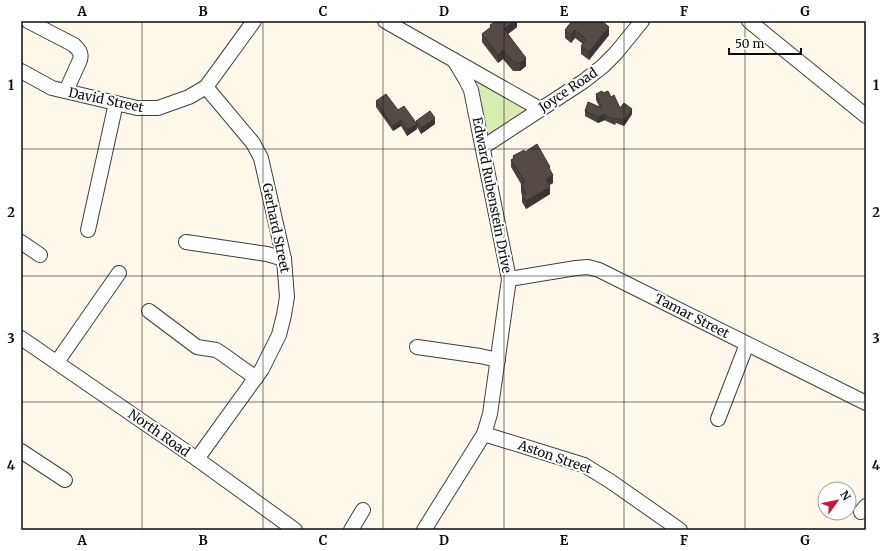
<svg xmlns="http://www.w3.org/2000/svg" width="887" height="551" font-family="Merriweather,serif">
<rect width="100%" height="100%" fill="#fff8eb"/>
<polygon fill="#daedb1" points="476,78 525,108 524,112 492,133 487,133 484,129"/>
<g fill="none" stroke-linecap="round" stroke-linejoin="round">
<defs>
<g id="minor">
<path d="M28,21L74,45C79,50 82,53 80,60L66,91"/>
<polyline points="385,21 540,109"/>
<polyline points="749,21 866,116"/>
<polyline points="21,71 52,88 137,108 158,108 189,97 206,87 254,21"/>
<polyline points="483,147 584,81 603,66 616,53 642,21"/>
<polyline points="88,230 116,103"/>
<polyline points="21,242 40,255"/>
<polyline points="186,242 267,254 284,259"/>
<polyline points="509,279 576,268 588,267 599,270 866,403"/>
<polyline points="149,311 197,347 216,350 221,353 256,378"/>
<polyline points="21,338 197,459 295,530"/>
<polyline points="417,347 480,356 498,360"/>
<polyline points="57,362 119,273"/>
<polyline points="718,419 747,344"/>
<polyline points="484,434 584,465 610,481 680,530"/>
<polyline points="21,451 65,480"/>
<polyline points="197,459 262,369 279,335 284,315 287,297 284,259 261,158 253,143 206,87"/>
<polyline points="861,512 866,506"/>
<polyline points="351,530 363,510"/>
<polyline points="424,530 484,434 490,414 509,279 471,90 466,80 454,60"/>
</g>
</defs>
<use href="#minor" stroke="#3f3f3f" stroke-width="16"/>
<use href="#minor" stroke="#fff" stroke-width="14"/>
</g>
<g fill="#4a403d">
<polygon points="517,21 517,27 508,34 526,66 520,71 513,71 503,59 498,63 482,42 482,34 490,28 490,25"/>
<polygon points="572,21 609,35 589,60 581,54 581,46 583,44 575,38 571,43 565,38 565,30"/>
<polygon points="603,93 611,97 620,108 632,114 624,126 616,123 615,125 606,121 605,120 598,123 585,116 585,111 599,106 596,100 596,94"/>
<polygon points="376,101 398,110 416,123 416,121 435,124 421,134 417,127 417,129 407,136 401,126 393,131 376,107"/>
<polygon points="525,152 550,171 553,183 549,185 550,194 526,209 522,202 522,195 521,192 521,184 511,167 511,160 513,159 513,156"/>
</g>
<g fill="#3c3432">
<polygon points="515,21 517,21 517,27 504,37 504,29"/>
<polygon points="609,27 609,35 589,60 589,52"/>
<polygon points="575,30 575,38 571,43 571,35"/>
<polygon points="503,50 503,59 498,63 498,55"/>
<polygon points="526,58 526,66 520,71 520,63"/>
<polygon points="632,109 632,114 624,126 624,120"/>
<polygon points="605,114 605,120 598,123 598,117"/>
<polygon points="435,118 435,124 421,134 421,128"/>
<polygon points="401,120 401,126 393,131 393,126"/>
<polygon points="417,124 417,129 407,136 407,130"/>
<polygon points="553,175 553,183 546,187 546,179"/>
<polygon points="550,187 550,194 526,209 526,201"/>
</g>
<g fill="#564a47" stroke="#3c3432">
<polygon points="496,21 515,21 504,29 526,58 520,63 513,62 503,50 498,55 482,34 491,27 490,25"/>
<polygon points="572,21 602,21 609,27 589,52 581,46 586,39 575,30 571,35 565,30"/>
<polygon points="602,91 603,93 608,91 611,97 614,95 620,108 624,103 632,109 624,120 616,118 615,119 606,116 605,114 598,117 585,111 588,102 602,108 596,94"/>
<polygon points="386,94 398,110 404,106 417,124 407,130 401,120 393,126 376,101"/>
<polygon points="430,111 435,118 421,128 416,121"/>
<polygon points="537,144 550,167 549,168 553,175 546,179 550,187 526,201 522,195 526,193 521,185 525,182 511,160 514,158 513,156 524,150 525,152"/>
</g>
<path fill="none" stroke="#0c0c0c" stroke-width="1" stroke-opacity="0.55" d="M142,21V530M263,21V530M383,21V530M504,21V530M624,21V530M745,21V530M21,149H866M21,276H866M21,402H866"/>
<g text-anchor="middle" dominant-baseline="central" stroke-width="4" stroke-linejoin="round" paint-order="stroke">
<g font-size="13" fill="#0c0c0c" stroke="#fff">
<text transform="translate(568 90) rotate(-34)">Joyce Road</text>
<text transform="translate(106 100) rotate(12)">David Street</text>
<text transform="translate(492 195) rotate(79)">Edward Rubenstein Drive</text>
<text transform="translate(276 228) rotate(78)">Gerhard Street</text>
<text transform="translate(692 316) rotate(27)">Tamar Street</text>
<text transform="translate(159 433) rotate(35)">North Road</text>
<text transform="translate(555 457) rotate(19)">Aston Street</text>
</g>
</g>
<rect width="887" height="551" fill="none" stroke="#ffffff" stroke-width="44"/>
<g transform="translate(837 501) rotate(57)"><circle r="19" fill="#ffffff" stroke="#9e9e9e"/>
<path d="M0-3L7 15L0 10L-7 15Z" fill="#c9173d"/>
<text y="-6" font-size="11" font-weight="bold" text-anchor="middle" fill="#0c0c0c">N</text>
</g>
<path d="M729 48v6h72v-6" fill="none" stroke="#0c0c0c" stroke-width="2"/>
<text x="735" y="48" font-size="12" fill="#0c0c0c" stroke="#ffffff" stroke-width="3" paint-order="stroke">50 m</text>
<rect x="22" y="22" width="843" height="507" fill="none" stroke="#0c0c0c" stroke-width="1.5"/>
<g font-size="13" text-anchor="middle" font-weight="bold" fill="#0c0c0c">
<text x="82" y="16">A</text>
<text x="203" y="16">B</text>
<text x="323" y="16">C</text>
<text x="444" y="16">D</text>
<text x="564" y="16">E</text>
<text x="684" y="16">F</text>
<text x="805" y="16">G</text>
<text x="11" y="90">1</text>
<text x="876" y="90">1</text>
<text x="11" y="217">2</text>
<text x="876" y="217">2</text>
<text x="11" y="343">3</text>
<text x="876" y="343">3</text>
<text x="11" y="470">4</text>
<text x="876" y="470">4</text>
<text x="82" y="545">A</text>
<text x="203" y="545">B</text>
<text x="323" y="545">C</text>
<text x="444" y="545">D</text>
<text x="564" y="545">E</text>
<text x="684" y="545">F</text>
<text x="805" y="545">G</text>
</g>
</svg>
